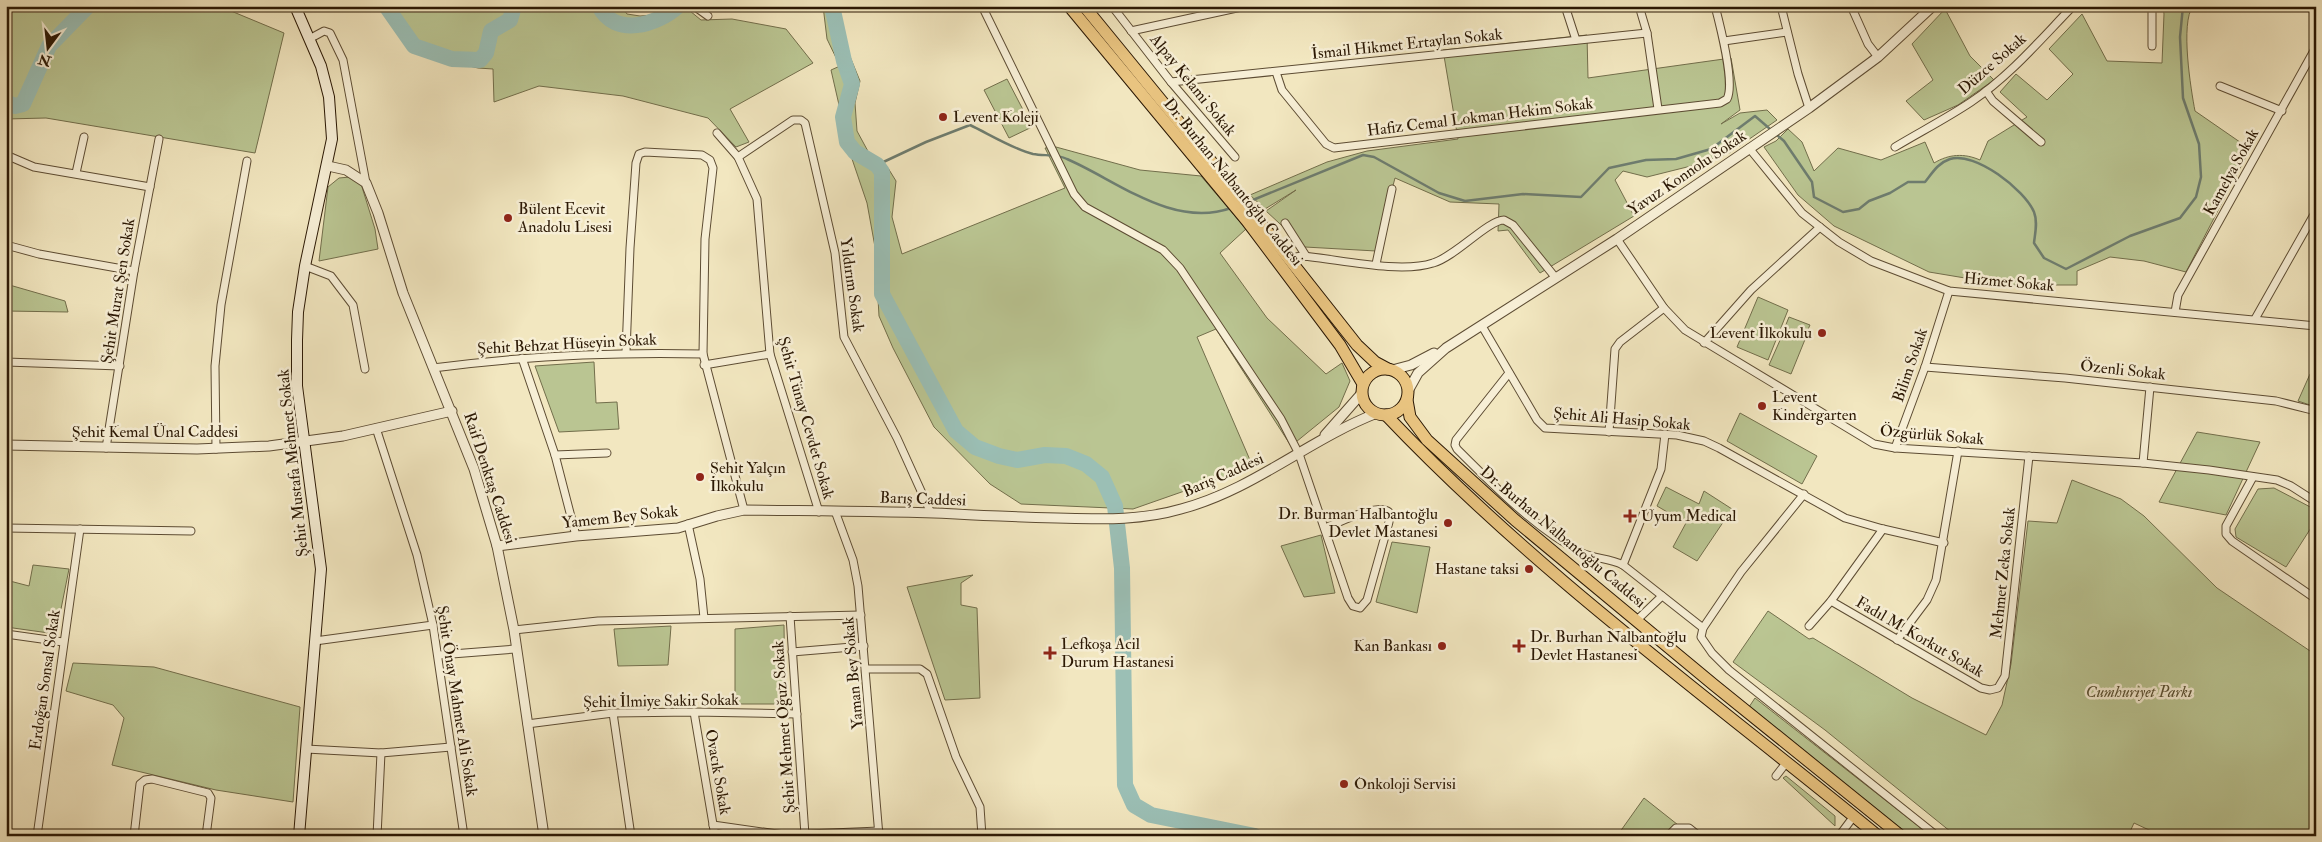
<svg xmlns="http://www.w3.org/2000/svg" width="2322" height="842" font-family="'IM FELL Double Pica',serif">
<rect width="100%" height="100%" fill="#f2e7c0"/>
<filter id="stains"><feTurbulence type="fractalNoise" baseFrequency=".004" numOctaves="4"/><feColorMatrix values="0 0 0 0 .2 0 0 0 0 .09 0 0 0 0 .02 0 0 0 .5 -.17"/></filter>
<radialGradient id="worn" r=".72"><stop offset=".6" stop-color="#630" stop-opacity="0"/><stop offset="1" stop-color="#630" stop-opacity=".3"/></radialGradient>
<g fill="#bac592" stroke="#726e4b">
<polygon points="6,6 219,6 284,33 255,153 46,118 6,119"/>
<polygon points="381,6 621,6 627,14 640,16 654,15 667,6 694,6 690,11 701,20 732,19 786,29 813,63 730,109 749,142 736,147 708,118 623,96 539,86 494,102 493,69 478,68 417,54"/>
<polygon points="823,6 839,6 844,42 860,81 855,103 857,131 870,155 888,168 896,181 892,217 902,254 1065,188 1045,148 1056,147 1140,170 1201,176 1246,229 1220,253 1267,318 1326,374 1342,363 1350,381 1339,407 1291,446 1216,329 1197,337 1253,467 1133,509 1021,504 990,484 934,427 893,348 879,316 875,247 867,203 850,153 831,70 840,66 827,39"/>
<path d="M2163,6H2193C2180,23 2191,90 2195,111L2250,149L2186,272L2144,261L2110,257L2077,271V285H2007L1929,272L1834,226L1798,195L1764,147L1776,141L1788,129L1802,142L1814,171L1838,148L1881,160L1925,142L1934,163C1949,154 1964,153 1980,160L1988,141L2027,117L2000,92L2016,74L2047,100L2073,74L2049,49L2082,14L2107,61L2162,63L2164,14Z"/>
<polygon points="1945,9 1970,56 1994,80 1958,105 1924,120 1906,101 1933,80 1912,44"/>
<polygon points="1587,35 1588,78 1731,58 1740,110 1721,124 1740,113 1767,110 1777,120 1729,153 1699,164 1647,177 1623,171 1615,180 1634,216 1540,273 1508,230 1498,231 1499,204 1450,202 1395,178 1376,251 1305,247 1266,211 1296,190 1265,209 1250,195 1327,162 1367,151 1458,139 1443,50"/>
<polygon points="1007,79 1032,127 1009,138 984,90"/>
<polygon points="350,177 359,183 362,187 375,229 378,249 319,261 328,187 339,178"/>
<polygon points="6,284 65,301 68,312 6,311"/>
<polygon points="1758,297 1788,310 1768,360 1737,347"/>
<polygon points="1789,317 1810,325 1805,336 1785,327"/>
<polygon points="1785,329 1806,337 1791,374 1769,365"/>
<polygon points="594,362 596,403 617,402 619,429 559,432 535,366"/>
<polygon points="2310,374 2316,375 2316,407 2298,401"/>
<polygon points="1740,413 1817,456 1802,484 1727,441"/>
<polygon points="2197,432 2260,442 2226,515 2159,502"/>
<polygon points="2072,480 2121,499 2144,516 2217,588 2316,655 2316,836 2162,836 2134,823 2128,836 1956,836 1825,730 1733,662 1768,611 1809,639 1813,638 1912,698 1986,735 2002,705 2011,664 2028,521 2057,523"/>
<polygon points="1666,487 1699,504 1704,491 1732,509 1697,561 1673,547 1686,523 1657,506"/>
<polygon points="2274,488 2316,510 2316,520 2286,567 2236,537 2235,529 2258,489"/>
<polygon points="1321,535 1335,593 1304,597 1281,546"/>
<polygon points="1392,542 1430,547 1417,613 1376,602"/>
<polygon points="33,565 69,569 56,634 6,627 6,580 29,586"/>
<polygon points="973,575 961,583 961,605 977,608 980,698 945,700 907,587"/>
<polygon points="784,625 785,704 735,704 735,629"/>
<polygon points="671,626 668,665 618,666 614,629"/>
<polygon points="73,663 154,667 300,707 293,802 216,790 112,765 124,718 113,705 66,691"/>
<polygon points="1755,698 1931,836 1910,836 1749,707"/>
<polygon points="1786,776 1835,816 1835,826 1783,778"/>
<polygon points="1644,798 1692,836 1617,836"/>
</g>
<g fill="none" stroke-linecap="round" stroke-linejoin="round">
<g stroke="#6e7c6e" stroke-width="2.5">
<path d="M877,165L926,142L970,125C987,133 1015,150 1033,154C1044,156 1057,154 1067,159C1116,180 1173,229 1231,208"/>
<path d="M1248,202L1363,155L1374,157L1439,193L1465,201L1523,194L1581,197L1609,168L1646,160L1676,159L1711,149L1755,116L1784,141L1812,182L1814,197L1843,212L1859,209L1869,201L1890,193L1908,182H1925C1933,172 1938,163 1950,159C1975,151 2025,190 2034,212C2038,222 2035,233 2034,243L2044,258L2066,269L2130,236L2180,218L2196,197L2201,177L2199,144L2183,98L2180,37L2183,6"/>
</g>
<g stroke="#9bbfb5" stroke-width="16">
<polyline points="386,6 414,46 452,59 480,60 486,53 491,31 510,20 514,6"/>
<path d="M599,6C615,38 657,25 678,6"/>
<polyline points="832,6 844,61 852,84 843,117 847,142 855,152 877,165 882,172 882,294 956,431 975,447 999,456 1017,460 1045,455 1066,456 1086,464 1102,477 1115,506 1122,568 1125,785 1134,805 1151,815 1255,836"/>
<polyline points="6,102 15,106 23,104 49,46 88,6"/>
</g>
<defs>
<polyline id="pedestrian" points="2188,836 2189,836"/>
<g id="minor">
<polyline points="694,6 708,16"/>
<path d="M982,6L1074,194L1085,207L1163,250L1180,268L1281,419L1299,454L1348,598L1353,606L1360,608L1367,600L1389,522V512C1378,502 1339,523 1325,528"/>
<polyline points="1112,6 1171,82 1235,157"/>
<polyline points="1565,6 1576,40"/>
<polyline points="1639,6 1647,33 1658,109"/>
<polyline points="1781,6 1798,74 1809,108"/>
<polyline points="1851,6 1868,44 1878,57"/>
<polyline points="1131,31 1246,6"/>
<polyline points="311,38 324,31 330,33 343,60 366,183"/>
<polyline points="1724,41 1787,32"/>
<polyline points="2152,46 2152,6"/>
<path d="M1276,72L1282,90L1326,144L1334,148L1720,103L1727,99C1735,84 1720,25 1715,6"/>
<polyline points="1171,82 1647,33"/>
<polyline points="2220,86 2282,111"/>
<polyline points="1986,91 1993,101 2041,142"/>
<polyline points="717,133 738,157 757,199 770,354 819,512"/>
<path d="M1895,147C1920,132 1947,118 1971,102C2010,76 2041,39 2073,6"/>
<polyline points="1749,148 1802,213 1839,242 1871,261 1949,291 2316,326"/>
<polyline points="6,155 34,167 150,187"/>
<polyline points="738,157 793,120 801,120 805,123 835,253 844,337 897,438 931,513"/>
<polyline points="76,173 84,137"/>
<polyline points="1285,223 1306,256"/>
<polyline points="1617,239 1664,308 1685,330 1874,444 1895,448 2143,463 2209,470 2277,480 2291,486 2316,502"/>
<polyline points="6,245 39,254 134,271"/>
<path d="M1289,258L1302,256C1338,259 1400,274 1433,263C1455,257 1488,220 1504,220L1513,225L1555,277"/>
<polyline points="1376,264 1392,189"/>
<polyline points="305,266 331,276 353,305 365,369"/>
<polyline points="2175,312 2178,295 2316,47"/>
<polyline points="2255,319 2316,211"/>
<polyline points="1482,326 1537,420 1545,428 1677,435 1704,441 1719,448 1845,518 1883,529 1944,543"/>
<polyline points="1704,343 1751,290 1820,227"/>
<polyline points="626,352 630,248 636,163 639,154 645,152 702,155 710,160 713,168 705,239 703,354 744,510"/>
<polyline points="522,358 555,455 576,536"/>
<polyline points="6,362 120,366"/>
<polyline points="704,365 770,354"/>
<polyline points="1925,367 2065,378 2276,401 2316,411"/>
<path d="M433,368C523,356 612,352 703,354"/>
<path d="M1509,373L1456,440L1455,445L1457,449C1495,487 1535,528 1582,553C1595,559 1609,558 1623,565L1703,628"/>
<polyline points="376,428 417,555 433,625 464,836"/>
<polyline points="1609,432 1615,349 1620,342 1664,308"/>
<polyline points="106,448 134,271 159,139"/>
<polyline points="1895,448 1925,367 1949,291"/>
<polyline points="216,449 215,366 221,305 247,161"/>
<polyline points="555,455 607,453"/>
<polyline points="2143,463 2150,387"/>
<polyline points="2253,477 2226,526 2226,534 2232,541 2316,599"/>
<polyline points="1804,494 1741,572 1703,628 1701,637 1712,653 1729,670 1937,836"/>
<polyline points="835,511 853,560 858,586 879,836"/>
<polyline points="688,524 700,579 704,618"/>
<polyline points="6,528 191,531"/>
<polyline points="1623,565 1661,469 1665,434"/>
<polyline points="1831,601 1981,688 1990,690 1998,688 2005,676 2029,456"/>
<polyline points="790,616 805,835"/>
<polyline points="1636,621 1662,596"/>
<polyline points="1809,626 1831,601 1883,529"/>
<polyline points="514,630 598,621 861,615"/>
<polyline points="6,634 63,642"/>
<polyline points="1897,640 1927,600 1936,580 1958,451"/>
<polyline points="315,641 433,625"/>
<polyline points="792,652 864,646"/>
<polyline points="439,655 515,649"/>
<polyline points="866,669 920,669 927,674 956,757 980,807 982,836"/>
<polyline points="694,712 715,836"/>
<polyline points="613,713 631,836"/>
<polyline points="527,724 613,713 694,712 797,714"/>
<polyline points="306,749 381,753 451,747"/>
<polyline points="1776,776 1786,763"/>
<polyline points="713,825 784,835 879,831"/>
<polyline points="37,836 80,529"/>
<polyline points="134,836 140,784 145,780 152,779 208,793 211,798 206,836"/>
<polyline points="377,836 381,753"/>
<polyline points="1668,836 1676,828 1689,828 1699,836"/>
<polyline points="1839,836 1854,816"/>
</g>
<g id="tertiary">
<polyline points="328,166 346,170 366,183 378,213 403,293 474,469 497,546 514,630 544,836"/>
<polyline points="1392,370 1411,365 1434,353"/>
<polyline points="1408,391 1418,373 1446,348 1617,239 1809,108 1878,57 1933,6"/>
<polyline points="1325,435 1362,393"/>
<polyline points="6,445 197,449 269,446 343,436 452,411"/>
<path d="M497,546L576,536L678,528L717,516L744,510C815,511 885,511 956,514C990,516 1023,517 1057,518C1100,519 1140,521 1181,509C1253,490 1308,440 1377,413"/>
</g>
<polyline id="secondary" points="295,6 321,66 329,97 332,139 305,266 298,312 297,340 297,386 321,569 299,836"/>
<g id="primary">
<polyline points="1069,6 1247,221 1340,345 1363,384"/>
<polyline points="1084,6 1237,193 1357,345 1375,362 1388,369"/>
<circle cx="1385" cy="392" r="23"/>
<polyline points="1407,400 1410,417 1427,440 1515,520 1714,685 1901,836"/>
<path d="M1386,415C1535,572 1711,699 1878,836"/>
</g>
</defs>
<use href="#pedestrian" stroke="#5d4c33" stroke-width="8"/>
<use href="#minor" stroke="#5d4c33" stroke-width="9"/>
<use href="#tertiary" stroke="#5d4c33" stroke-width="11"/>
<use href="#secondary" stroke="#2b1804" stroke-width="12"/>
<use href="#primary" stroke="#2b1804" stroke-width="13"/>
<use href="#pedestrian" stroke="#f7efd6" stroke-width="5.5"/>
<use href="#minor" stroke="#f7efd6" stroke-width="7"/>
<use href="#tertiary" stroke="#f7efd6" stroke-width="9"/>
<use href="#secondary" stroke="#f7efd6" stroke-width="10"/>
<use href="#primary" stroke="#e9c480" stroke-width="11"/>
</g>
<g fill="#8f2418" stroke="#f7efd6" stroke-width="2">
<circle cx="943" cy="117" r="5"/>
<circle cx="508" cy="218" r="5"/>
<circle cx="1822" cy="333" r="5"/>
<circle cx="1762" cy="406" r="5"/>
<circle cx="700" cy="477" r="5"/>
<path d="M1627.5 508.5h5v5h5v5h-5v5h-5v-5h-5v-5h5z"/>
<circle cx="1448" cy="523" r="5"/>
<circle cx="1529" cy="569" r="5"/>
<circle cx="1442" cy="646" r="5"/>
<path d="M1516.5 638.5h5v5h5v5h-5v5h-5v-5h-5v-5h5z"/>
<path d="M1047.5 645.5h5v5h5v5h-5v5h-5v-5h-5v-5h5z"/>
<circle cx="1344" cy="784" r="5"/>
</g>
<g text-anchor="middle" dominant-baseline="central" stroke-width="5" stroke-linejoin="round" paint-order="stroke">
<g font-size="16" fill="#2b1804" stroke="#f7efd6">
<text transform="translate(1407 44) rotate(-6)">İsmail Hikmet Ertaylan Sokak</text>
<text transform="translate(1992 64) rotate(-41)">Düzce Sokak</text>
<text transform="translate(1193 85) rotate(51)">Alpay Kelami Sokak</text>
<text transform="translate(1480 117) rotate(-7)">Hafiz Cemal Lokman Hekim Sokak</text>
<text transform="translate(2231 172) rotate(-61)">Kamelya Sokak</text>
<text transform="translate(1687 173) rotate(-34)">Yavuz Konnolu Sokak</text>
<text transform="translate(1233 182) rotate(51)">Dr. Burhan Nalbantoğlu Caddesi</text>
<text transform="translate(2009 282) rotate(5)">Hizmet Sokak</text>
<text transform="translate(852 285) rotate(82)">Yıldırım Sokak</text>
<text transform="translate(118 291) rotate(-81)">Şehit Murat Şen Sokak</text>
<text transform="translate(567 344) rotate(-3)">Şehit Behzat Hüseyin Sokak</text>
<text transform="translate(1910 365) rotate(-71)">Bilim Sokak</text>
<text transform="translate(2123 370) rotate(6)">Özenli Sokak</text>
<text transform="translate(806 418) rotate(74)">Şehit Tünay Cevdet Sokak</text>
<text transform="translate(1622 419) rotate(5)">Şehit Ali Hasip Sokak</text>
<text x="155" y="432">Şehit Kemal Ünal Caddesi</text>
<text transform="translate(1932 435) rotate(5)">Özgürlük Sokak</text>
<text transform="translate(293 463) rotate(-96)">Şehit Mustafa Mehmet Sokak</text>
<text transform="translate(1223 475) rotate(-24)">Bariş Caddesi</text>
<text transform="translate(490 478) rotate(72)">Raif Denktaş Caddesi</text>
<text transform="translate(923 499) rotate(2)">Barış Caddesi</text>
<text transform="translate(620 517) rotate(-6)">Yamem Bey Sokak</text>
<text transform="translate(1563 537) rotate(40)">Dr. Burhan Nalbantoğlu Caddesi</text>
<text transform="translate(2003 573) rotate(-84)">Mehmet Zeka Sokak</text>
<text transform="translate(1920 637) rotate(30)">Fadıl M. Korkut Sokak</text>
<text transform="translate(853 673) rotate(-95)">Yaman Bey Sokak</text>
<text transform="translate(45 680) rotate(-82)">Erdoğan Sonsal Sokak</text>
<text transform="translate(457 701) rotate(81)">Şehit Önay Mahmet Ali Sokak</text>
<text transform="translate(661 701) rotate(-1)">Şehit İlmiye Sakir Sokak</text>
<text transform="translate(784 727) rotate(-94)">Şehit Mehmet Oğuz Sokak</text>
<text transform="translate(718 772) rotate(80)">Ovacık Sokak</text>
</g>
<g font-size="16" fill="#2b1804" stroke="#f7efd6" text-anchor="start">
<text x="953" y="117">Levent Koleji</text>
<text x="518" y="209">Bülent Ecevit<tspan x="518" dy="18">Anadolu Lisesi</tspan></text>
<text x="1812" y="333" text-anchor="end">Levent İlkokulu</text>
<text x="1772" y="397">Levent<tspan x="1772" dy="18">Kindergarten</tspan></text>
<text x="710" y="468">Şehit Yalçın<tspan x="710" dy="18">İlkokulu</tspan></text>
<text x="1438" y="514" text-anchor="end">Dr. Burman Halbantoğlu<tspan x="1438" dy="18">Devlet Mastanesi</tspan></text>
<text x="1641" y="516">Uyum Medical</text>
<text x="1519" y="569" text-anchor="end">Hastane taksi</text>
<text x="1530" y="637">Dr. Burhan Nalbantoğlu<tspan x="1530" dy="18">Devlet Hastanesi</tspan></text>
<text x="1061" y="644">Lefkoşa Acil<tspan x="1061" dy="18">Durum Hastanesi</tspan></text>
<text x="1432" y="646" text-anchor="end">Kan Bankası</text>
<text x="1354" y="784">Onkoloji Servisi</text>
</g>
<g font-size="16" font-style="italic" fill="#564c2f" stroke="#f7efd6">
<text x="2139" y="692">Cumhuriyet Parkı</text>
</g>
</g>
<rect width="2322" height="842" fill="none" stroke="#f2e7c0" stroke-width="25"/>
<rect x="8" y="8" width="2307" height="827" fill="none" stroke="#2b1804" stroke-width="2.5"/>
<rect x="12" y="12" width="2297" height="817" fill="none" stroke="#2b1804"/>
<g transform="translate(48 48) rotate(195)" stroke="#f7efd6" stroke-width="4" paint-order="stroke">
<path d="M0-4L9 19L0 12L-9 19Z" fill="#2b1804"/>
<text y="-8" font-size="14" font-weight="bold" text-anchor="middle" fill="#2b1804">N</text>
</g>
<rect width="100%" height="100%" filter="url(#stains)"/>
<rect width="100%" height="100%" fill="url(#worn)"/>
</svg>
